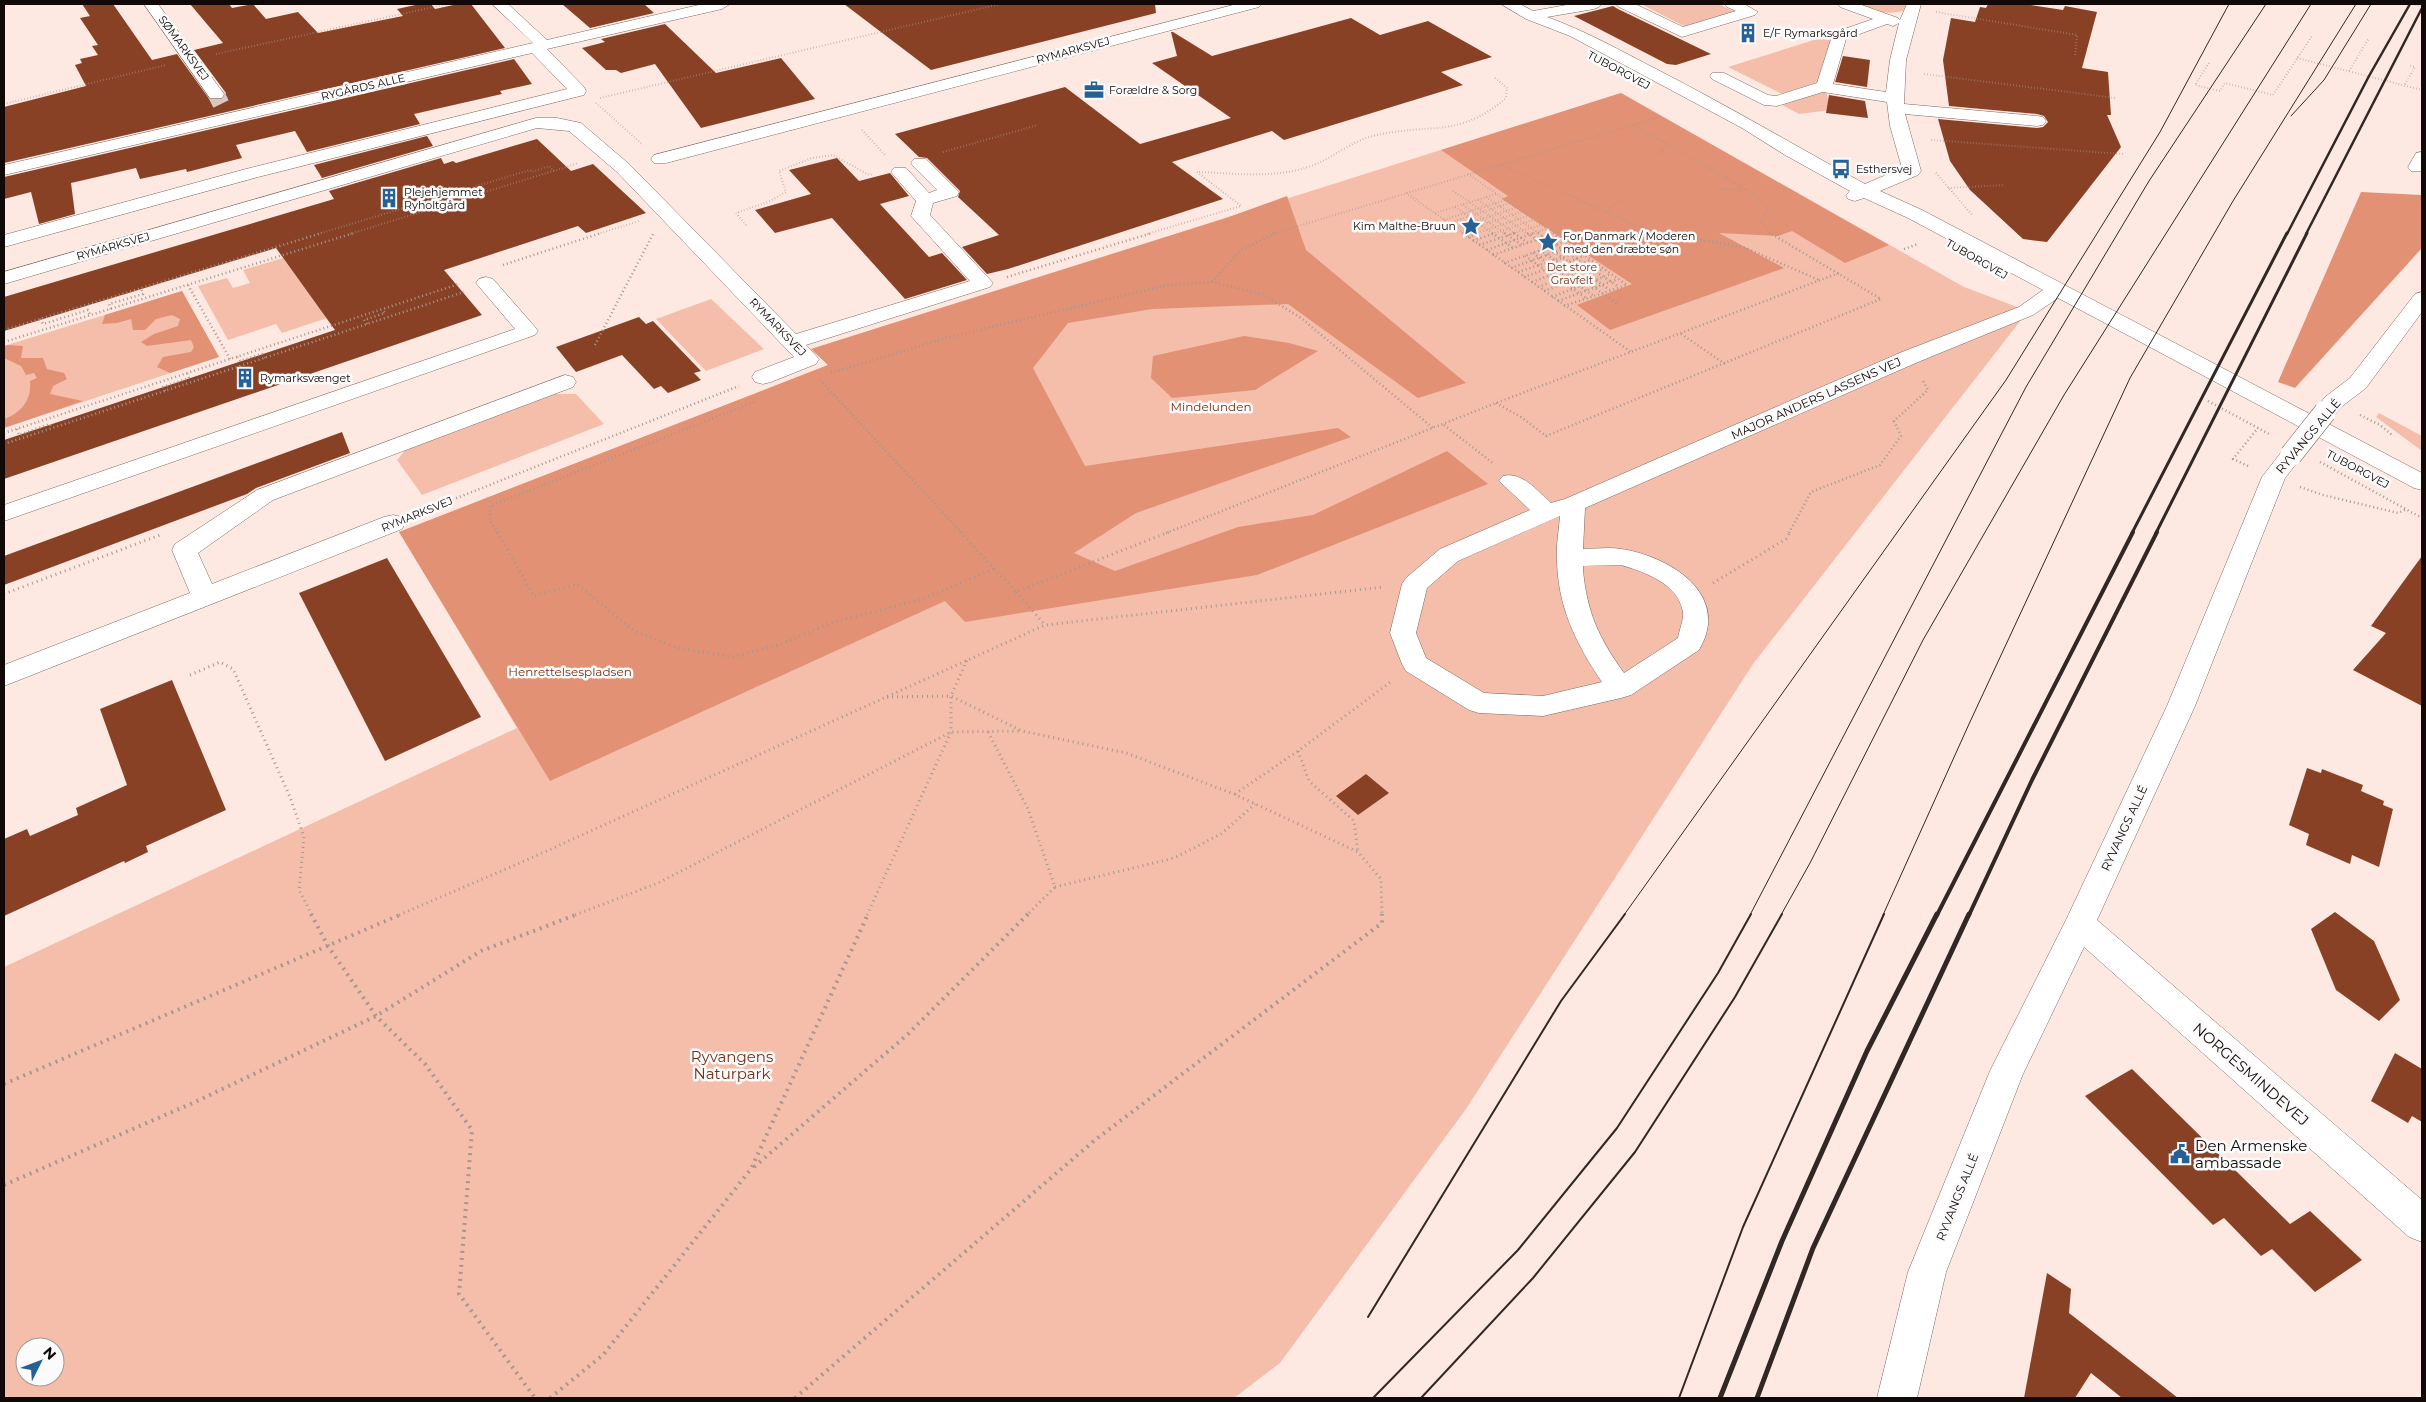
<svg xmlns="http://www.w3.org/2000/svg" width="2426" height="1402" font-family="Montserrat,sans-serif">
<rect width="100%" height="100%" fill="#fde9e2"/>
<g fill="#f4beab" fill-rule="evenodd">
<polygon points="1641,4 1718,4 1736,12 1686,27"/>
<path d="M1849,4H1913C1900,20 1865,10 1849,4Z"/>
<polygon points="1836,33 1821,81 1782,94 1728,67"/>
<polygon points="1826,91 1831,110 1799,114 1780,104"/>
<path d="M1621,93L1964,287L2028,311L1753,664L1466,1109L1280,1363L1234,1398H4V967L517,728L399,532L828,365L811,349ZM25,1347H55V1377H25Z"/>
<polygon points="283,258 327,318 282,333 276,324 228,340 198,286 227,278 233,288 250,283 243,270"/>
<polygon points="182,291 219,357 4,428 4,346"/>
<polygon points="711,299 764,349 706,371 656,319"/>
<polygon points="549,394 576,394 604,424 422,495 397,460 407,448"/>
<polygon points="2379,413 2422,436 2422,451 2376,417"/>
</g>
<g fill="#e29174">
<polygon points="1621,93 1889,245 1845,263 1792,231 1778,236 1719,233 1784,268 1610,330 1577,305 1632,284 1502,199 1508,196 1441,150"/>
<polygon points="2361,192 2422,195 2422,248 2295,388 2278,382"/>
<polygon points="1287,196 1306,250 1466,383 1418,398 1288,304 1152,309 1068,323 1033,368 1085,466 1338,428 1351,437 1136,513 1074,553 1115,571 1238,527 1313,515 1447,451 1488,484 1257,575 965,622 945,601 550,781 399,532 828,365 811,349 1226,218"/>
<polygon points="182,291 219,357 170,373 157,367 163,357 191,352 194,347 191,340 147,346 141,342 154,334 178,326 180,319 172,315 156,319 145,330 133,330 131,319 117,323 102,324 105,315"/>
<polygon points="1244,336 1289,343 1318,351 1255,390 1172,398 1151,378 1153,356"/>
<path d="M8,345L23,346L21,358H43L47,369L64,373L67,379L53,386L50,394L83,401L4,428V419C21,413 32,400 30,381L37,378L34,373L26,375L21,366L4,358V346Z"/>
</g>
<g fill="#894126">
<polygon points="82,4 113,4 152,60 177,54 210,100 222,100 226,93 194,50 223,43 190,4 229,4 232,8 253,4 266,19 298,12 318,33 403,16 397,9 420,4 431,4 435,9 458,4 471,4 505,48 4,163 4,107 86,86 75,65 82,63 80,59 98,55 92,46 98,45 80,18 90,16"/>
<polygon points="562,4 644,4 654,13 590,28"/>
<polygon points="844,4 1155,4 1156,13 931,70"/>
<polygon points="1988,4 2024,4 2063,10 2065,6 2097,12 2082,68 2108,72 2111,115 2107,115 2121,147 2047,242 2023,239 1970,190 1950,161 1938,119 2037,128 2043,127 2048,122 2044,116 2037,114 1949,106 1943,60 1951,18 1975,22 1980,7 1986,8"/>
<polygon points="1613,6 1618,9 1711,54 1676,65 1667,64 1574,16"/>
<polygon points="1351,18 1380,35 1428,21 1492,57 1441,72 1463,85 1284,140 1272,131 1172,162 1223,199 1008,269 987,274 962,247 999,235 958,197 960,191 927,158 919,157 895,134 1065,87 1140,144 1231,118 1152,63 1177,56 1171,32 1173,32 1212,56"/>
<polygon points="665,24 716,73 781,58 815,99 701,128 655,64 621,73 616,70 606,70 582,48 605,42 601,39"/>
<polygon points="1843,56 1870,60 1867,87 1835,82"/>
<polygon points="514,59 532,84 500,91 502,94 414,114 420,124 307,152 295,131 236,145 242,158 187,172 186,169 140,179 136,168 71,183 75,214 39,224 31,192 4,199 4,177"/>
<polygon points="1829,95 1865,101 1868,118 1826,113"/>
<polygon points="427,136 433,146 322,178 314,165"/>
<polygon points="537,139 571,171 593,164 646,213 586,233 578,226 444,270 482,315 4,479 4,440 335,330 276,248 4,331 4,297 334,199 329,191 441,158 444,164 453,161 456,163"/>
<polygon points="837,158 859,181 890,173 909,196 880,204 929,257 942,253 967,280 905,299 832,218 775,233 755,210 811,194 789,170"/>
<polygon points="639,317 646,324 653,321 701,371 694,373 701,380 668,393 661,386 654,389 622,355 576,372 556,347"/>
<polygon points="342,432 350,453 256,488 247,494 4,585 4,556"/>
<polygon points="2422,556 2422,706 2353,670 2386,633 2371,626"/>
<polygon points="387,558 481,717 385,761 299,593"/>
<polygon points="172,680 226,810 146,846 148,852 125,863 124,861 4,916 4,839 27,829 30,836 78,815 76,808 127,785 100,709"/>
<polygon points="2307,768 2321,773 2322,769 2363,785 2361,791 2384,801 2383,805 2393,809 2379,867 2352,855 2350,864 2306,845 2309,834 2289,825"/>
<polygon points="1366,774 1389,793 1358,815 1336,796"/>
<polygon points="2335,912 2374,941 2400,1000 2379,1021 2336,990 2311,929"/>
<polygon points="2395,1053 2422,1069 2422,1122 2412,1116 2408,1123 2371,1101"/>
<polygon points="2132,1069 2290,1224 2310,1211 2362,1260 2315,1292 2272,1249 2261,1256 2224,1218 2213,1225 2085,1096"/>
<polygon points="2047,1273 2071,1289 2069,1313 2178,1398 2122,1398 2091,1373 2075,1398 2024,1398"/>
</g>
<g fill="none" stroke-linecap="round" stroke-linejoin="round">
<polyline stroke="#dac7c1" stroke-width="17" stroke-dasharray="17 9" stroke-linecap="butt" points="216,94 221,104"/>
<defs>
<g id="minor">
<polygon points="144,4 158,4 224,94 222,98 210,98"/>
<polygon points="492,4 508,4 547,40 703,4 730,4 722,9 547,49 584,87 586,91 584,95 258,177 4,247 4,235 246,169 567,89 532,53 4,175 4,165 533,43"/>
<polygon points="1237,4 1262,4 1259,7 666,163 654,163 651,159 654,155"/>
<path d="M1501,4H1520L1533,11L1572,4H1601L1599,7L1594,9L1547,17C1586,31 1621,51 1658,70C1728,106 1796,146 1865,184L1902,168L1890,126L1887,102L1823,92L1777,106L1764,105L1712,79L1710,76L1712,73H1724L1768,95L1776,96L1817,83L1833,33L1873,19L1840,7L1838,4H1859L1898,18L1900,20L1907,4H1921L1906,60L1904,104L2037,116L2043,117L2046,121L2043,125L2037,126L1905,114L1921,171L1918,175L1880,191L1922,210L2422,473V490L2414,488L2058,298L2033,315L1918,362L1585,508L1583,549C1595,549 1609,547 1621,549C1669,556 1732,594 1699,650L1631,695L1621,698L1543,716L1479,713L1469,710L1406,671L1402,664L1390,633L1402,584L1406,578L1440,549L1530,510L1499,481L1503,476C1522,471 1537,491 1551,503L1565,499L1902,352L2019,307L2043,290L1908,218L1864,198L1855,201L1848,199L1846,195L1850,191L1785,155L1742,128L1570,36L1526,19ZM1899,23L1890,60L1886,92L1833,84L1846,39L1887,24L1893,26ZM1560,516C1559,530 1556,545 1557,558C1557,605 1576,644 1602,682L1543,696L1484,693L1426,658L1416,633L1427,588L1458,561ZM1621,565C1644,572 1678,583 1683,612C1684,619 1679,631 1678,638L1624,673C1599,638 1587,613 1583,570V566Z"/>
<polygon points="1616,4 1635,4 1683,27 1736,11 1727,7 1725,4 1744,4 1758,12 1755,15 1682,37 1619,7"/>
<polygon points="536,118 557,118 581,123 629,164 796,334 970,281 911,216 916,201 891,172 894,168 906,168 929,193 937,190 914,167 911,163 914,159 926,159 959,192 957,196 933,203 930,215 993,283 990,287 806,345 819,359 816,364 771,382 763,384 755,382 752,377 755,372 794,357 617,172 569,131 537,128 4,284 4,272"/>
<polygon points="2422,152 2422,171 2411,171 2408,167 2416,153"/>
<polygon points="486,277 493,279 535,327 538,331 535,335 4,521 4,505 515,329 476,283 479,279"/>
<polygon points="2422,292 2422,312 2366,388 2341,407 2333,417 2325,419 2317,417 2314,412 2325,397 2350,378 2415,294"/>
<polygon points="565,375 573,377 576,382 573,387 273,500 198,553 212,584 384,517 393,515 402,517 405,523 402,529 4,686 4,665 190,593 172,550 175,544 257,490"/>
<polygon points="2291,448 2299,450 2303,455 2285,478 2195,706 2097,920 2422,1200 2422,1242 2409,1237 2084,947 2023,1074 1946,1272 1917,1398 1877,1398 1908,1272 1990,1071 2066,920 2167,706 2262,477 2283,450"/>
</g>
</defs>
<use href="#minor" stroke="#7d6860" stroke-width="1"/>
<g stroke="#a69791" stroke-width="2" stroke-dasharray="0.5 2.5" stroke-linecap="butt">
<polyline points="2412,4 2422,6"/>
<polyline points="1936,12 2077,35 2075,57"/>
<polyline points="216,54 448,4"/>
<polyline points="2297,58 2422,90"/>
<polyline points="2209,63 2195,85 2220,91 2225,83 2273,95 2312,36"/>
<polyline points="2349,71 2369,38"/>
<polyline points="1924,74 2116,98"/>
<polyline points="2405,84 2415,67 2409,65"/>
<polyline points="600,98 1000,4"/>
<polyline points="596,103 642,144"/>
<polyline points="4,104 166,65"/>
<polyline points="1633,125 1748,190 1769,209 1761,222 1771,234"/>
<polyline points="862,130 885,155"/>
<polyline points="1931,140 2123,154"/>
<polyline points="943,152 1038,125"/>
<polyline points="1655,157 1668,145"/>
<polyline points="1500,164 1643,229 1672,234"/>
<polyline points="1936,173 1973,216"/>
<polyline points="1468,174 1554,234"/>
<polyline points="1948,188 2005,185"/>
<polyline points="1717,189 1747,190"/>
<polyline points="1453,191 1516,234"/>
<polyline points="1406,193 1465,234"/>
<polyline points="1486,197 1540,234"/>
<polyline points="1478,200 1528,234"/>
<polyline points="1463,205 1506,234"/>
<polyline points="1455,207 1494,234"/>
<polyline points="1606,212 1622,199"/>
<polyline points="1435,213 1496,194"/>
<polyline points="1444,220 1505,200"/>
<polyline points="1449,223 1510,203"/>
<polyline points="746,225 736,213 768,202 786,192 779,171 812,158 833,155 869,175 873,174"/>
<polyline points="1455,228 1515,208"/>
<polyline points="1461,232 1521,212"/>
<polyline points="318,234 530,170 532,172 549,166 554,171"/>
<polyline points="350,234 579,163"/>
<polyline points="598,234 639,221"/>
<path d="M1147,234L1241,206L1197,172C1233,173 1272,179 1308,167C1331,160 1349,142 1373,136C1428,122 1457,140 1506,98L1507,88L1494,77"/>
<polyline points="1272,234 1662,116"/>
<polyline points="1475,234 1527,216"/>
<polyline points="1492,234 1533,220"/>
<polyline points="1511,234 1540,225"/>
<polyline points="1531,234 1546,229"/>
</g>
<g stroke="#a69791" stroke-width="2.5" stroke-dasharray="1 3" stroke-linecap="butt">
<polyline points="1463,233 1631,352"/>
<polyline points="1492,233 1513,248"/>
<polyline points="1504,233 1522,245"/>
<polyline points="1514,233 1528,243"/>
<polyline points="1527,233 1610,290"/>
<polyline points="1538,233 1544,237"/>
<polyline points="1553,233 1627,285 1564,306"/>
<polyline points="1665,233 1746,248 1819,280"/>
<polyline points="1468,237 1479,233"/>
<polyline points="1473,241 1495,233"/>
<polyline points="1479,245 1515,233"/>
<polyline points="1556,245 1619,287"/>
<polyline points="1904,249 1918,244"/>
<polyline points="1487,250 1534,233"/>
<polyline points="1540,250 1618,304"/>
<polyline points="1533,253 1594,296"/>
<polyline points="1493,255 1553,234"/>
<polyline points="1525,256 1586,298"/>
<polyline points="1504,263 1564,242"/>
<polyline points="503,265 601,233"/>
<polyline points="1511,268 1571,246"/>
<polyline points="1518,272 1579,252"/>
<polyline points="1007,277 1152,233"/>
<polyline points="1524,277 1584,256"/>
<polyline points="1212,282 1241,250 1276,233"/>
<polyline points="1532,282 1591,260"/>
<polyline points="188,285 230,359"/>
<polyline points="1538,287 1597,264"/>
<polyline points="1544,291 1604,269"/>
<polyline points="1552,297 1611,274"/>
<polyline points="1558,301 1618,279"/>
<polyline points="111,309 109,304 143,294 141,288"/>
<polyline points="40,319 43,324 88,310 90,315"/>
<polyline points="367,324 364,320 385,313 382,309"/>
<polyline points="4,330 322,233"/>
<polyline points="1681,334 1725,364"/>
<polyline points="4,342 354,233"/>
<polyline points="595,345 653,234"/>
<polyline points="237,357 240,361 262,354 265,358"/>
<polyline points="831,373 949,337 1168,285 1212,282 1262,294 1301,318 1433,428"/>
<polyline points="820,380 962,533"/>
<polyline points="165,391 163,387 189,378 187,373"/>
<polyline points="2208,401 2271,435"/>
<polyline points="1496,403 1521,417 1546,436 1881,299 1770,233"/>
<polyline points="2360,415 2380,425 2392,435"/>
<polyline points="1444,425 1494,464"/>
<polyline points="17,429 19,435 50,424 52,428"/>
<polyline points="4,433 459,284"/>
<polyline points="4,444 464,292"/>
<polyline points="2320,462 2422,518"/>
<polyline points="2248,466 2233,459 2258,428"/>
<polyline points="2300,487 2323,495 2398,513 2407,509"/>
<polyline points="419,513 739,386"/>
<polyline points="498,533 490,520 490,506 757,401"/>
<polyline points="1166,533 1496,403 1839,273"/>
<polyline points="1789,533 1811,492 1880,465 1901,436 1894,421 1928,390 1922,379"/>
</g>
<g stroke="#a69791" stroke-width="3" stroke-dasharray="1 4" stroke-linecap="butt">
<polyline points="497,532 534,596 577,584 634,631 678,648 733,657 781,644 830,623 919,600 994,569"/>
<polyline points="960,532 1016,592 1169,532"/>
<polyline points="1713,583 1786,539 1790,532"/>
<polyline points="1016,592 1045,625"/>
<polyline points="4,594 160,535"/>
<polyline points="190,675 220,662 233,669 290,797 304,837 299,890 312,915"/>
<polyline points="887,697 951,696 1022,731 1126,753 1234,794 1358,852 1381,879 1382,915"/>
<polyline points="988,732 1028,809 1055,887 1027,915"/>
<polyline points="1298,751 1309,781 1354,821 1358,852"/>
<polyline points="1235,794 1298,751 1392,681"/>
<polyline points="1055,887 1174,858 1221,834 1255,804"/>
<polyline points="399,915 529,859 1045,625 1384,587"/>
<polyline points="575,915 658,883 951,732 1021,731"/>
<polyline points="867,915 951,732 951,696 967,660"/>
</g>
<g stroke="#a69791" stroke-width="4" stroke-dasharray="2 5" stroke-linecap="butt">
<polyline points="311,914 328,946 376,1016 425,1064 472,1130 459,1294 535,1398"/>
<polyline points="4,1084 402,914"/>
<polyline points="754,1167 908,1034 1028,914"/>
<polyline points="4,1185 195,1102 376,1016 481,951 578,914"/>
<polyline points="550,1398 603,1355 751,1169 868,914"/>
<polyline points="795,1398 1095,1140 1382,923 1382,914"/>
</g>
<use href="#minor" fill="#fff" fill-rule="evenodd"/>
<g stroke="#312825" stroke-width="1">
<polyline points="2291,116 2324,80 2371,4"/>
<polyline points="1624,915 2006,380 2160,132 2229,4"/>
<polyline points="1750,915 2026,387 2149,181 2266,4"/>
<polyline points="1781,915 1810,863 1923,640 2064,395 2311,4"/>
<polyline points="1883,915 1969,724 2130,378 2233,201 2356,4"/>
</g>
<g stroke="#312825" stroke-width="2">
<polyline points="1368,1317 1561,1001 1625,914"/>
<polyline points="1373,1398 1518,1250 1617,1128 1718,973 1751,914"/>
<polyline points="1421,1398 1533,1278 1635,1152 1735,997 1782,914"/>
<polyline points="1679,1398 1743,1227 1884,914"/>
</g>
<g stroke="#312825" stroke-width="2.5">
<polyline points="2287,234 2369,76 2410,4"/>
<polyline points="2306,234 2422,8"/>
</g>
<g stroke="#312825" stroke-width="3">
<polyline points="2132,533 2287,233"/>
<polyline points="2156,533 2307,233"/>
</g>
<g stroke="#312825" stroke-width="4">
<polyline points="1937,915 2133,532"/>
<polyline points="1969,915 2032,780 2157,532"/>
</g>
<g stroke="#312825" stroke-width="5">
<polyline points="1720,1398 1782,1241 1867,1051 1937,914"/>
<polyline points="1757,1398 1813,1248 1969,914"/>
</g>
<defs>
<polyline id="minor-bridge" points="2291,455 2325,412"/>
</defs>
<use href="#minor-bridge" stroke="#7d6860" stroke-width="23" stroke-linecap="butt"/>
<use href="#minor-bridge" stroke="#fff" stroke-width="22"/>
</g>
<defs>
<symbol id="building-bare" viewBox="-9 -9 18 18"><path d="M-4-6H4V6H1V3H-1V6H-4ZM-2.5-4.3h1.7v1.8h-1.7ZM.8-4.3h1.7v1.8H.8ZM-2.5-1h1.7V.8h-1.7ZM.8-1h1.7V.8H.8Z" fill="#256097" stroke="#fbfbfb" stroke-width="2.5" paint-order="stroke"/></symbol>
<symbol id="office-bare" viewBox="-9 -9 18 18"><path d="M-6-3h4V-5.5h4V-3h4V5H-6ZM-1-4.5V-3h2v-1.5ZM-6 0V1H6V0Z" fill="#256097" stroke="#fbfbfb" stroke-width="2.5" paint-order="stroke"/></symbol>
<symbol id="bus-bare" viewBox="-9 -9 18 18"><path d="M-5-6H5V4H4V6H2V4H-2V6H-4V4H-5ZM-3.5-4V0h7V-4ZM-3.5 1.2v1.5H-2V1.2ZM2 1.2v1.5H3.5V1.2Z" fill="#256097" stroke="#fbfbfb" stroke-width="2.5" paint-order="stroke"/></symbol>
<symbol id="sight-bare" viewBox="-9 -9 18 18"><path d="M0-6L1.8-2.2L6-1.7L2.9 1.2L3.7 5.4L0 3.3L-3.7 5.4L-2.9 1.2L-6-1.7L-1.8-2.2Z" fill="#256097" stroke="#fbfbfb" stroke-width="2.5" paint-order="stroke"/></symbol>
<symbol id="civic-bare" viewBox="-9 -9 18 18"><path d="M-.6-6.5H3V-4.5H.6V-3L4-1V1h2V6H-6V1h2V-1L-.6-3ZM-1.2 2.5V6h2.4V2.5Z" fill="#256097" stroke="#fbfbfb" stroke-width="2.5" paint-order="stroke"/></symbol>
</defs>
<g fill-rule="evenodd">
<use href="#building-bare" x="1734" y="19" width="28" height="28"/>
<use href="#office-bare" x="1080" y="76" width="28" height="28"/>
<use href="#bus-bare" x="1827" y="155" width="28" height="28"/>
<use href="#building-bare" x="375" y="184" width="28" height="28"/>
<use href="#sight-bare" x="1457" y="212" width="28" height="28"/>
<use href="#sight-bare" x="1534" y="228" width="28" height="28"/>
<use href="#building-bare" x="231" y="364" width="28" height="28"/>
<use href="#civic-bare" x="2166" y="1140" width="28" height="28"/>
</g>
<g text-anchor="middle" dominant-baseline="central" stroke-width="5" stroke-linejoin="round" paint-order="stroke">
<g font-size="11" fill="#110907" stroke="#fbfbfb" text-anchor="start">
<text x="1763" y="33">E/F Rymarksgård</text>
<text x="1109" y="90">Forældre &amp; Sorg</text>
<text x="1856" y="169">Esthersvej</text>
<text x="404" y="192">Plejehjemmet<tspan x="404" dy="13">Ryholtgård</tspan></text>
<text x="1456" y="226" text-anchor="end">Kim Malthe-Bruun</text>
<text x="1563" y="236">For Danmark / Moderen<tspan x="1563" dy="13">med den dræbte søn</tspan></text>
<text x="260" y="378">Rymarksvænget</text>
</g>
<g font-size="11" fill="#110907" stroke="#fbfbfb">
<text transform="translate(184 48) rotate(54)">SØMARKSVEJ</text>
<text transform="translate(1073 50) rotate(-15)">RYMARKSVEJ</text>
<text transform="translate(1619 70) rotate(28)">TUBORGVEJ</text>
<text transform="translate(363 87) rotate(-13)">RYGÅRDS ALLE</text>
<text transform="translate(113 246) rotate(-16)">RYMARKSVEJ</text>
<text transform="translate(1977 259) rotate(30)">TUBORGVEJ</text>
<text transform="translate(778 327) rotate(46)">RYMARKSVEJ</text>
<text transform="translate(2358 469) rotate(28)">TUBORGVEJ</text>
<text transform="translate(417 514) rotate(-22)">RYMARKSVEJ</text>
</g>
<g font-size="11" fill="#783013" stroke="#fbfbfb">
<text x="1572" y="267">Det store<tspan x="1572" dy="13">Gravfelt</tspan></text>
</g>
<g font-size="12" fill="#110907" stroke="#fbfbfb">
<text transform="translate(1816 398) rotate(-24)">MAJOR ANDERS LASSENS VEJ</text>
<text transform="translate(2308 436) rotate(-50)">RYVANGS ALLÉ</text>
<text transform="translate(2124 828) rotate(-65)">RYVANGS ALLÉ</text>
<text transform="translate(1957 1197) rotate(-68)">RYVANGS ALLÉ</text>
</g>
<g font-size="12" fill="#783013" stroke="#fbfbfb">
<text x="1211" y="406">Mindelunden</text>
<text x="570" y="671">Henrettelsespladsen</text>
</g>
<g font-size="15" fill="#783013" stroke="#fbfbfb">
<text x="732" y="1056">Ryvangens<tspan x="732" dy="17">Naturpark</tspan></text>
</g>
<g font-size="15" fill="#110907" stroke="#fbfbfb">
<text transform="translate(2251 1074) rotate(41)">NORGESMINDEVEJ</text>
</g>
<g font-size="15" fill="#110907" stroke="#fbfbfb" text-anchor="start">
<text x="2195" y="1145">Den Armenske<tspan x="2195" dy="17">ambassade</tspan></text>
</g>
</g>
<rect width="2426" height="1402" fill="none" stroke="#110907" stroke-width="10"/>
<g transform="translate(40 1362) rotate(48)"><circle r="24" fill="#fbfbfb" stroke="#9d9a99"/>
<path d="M0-4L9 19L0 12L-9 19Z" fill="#256097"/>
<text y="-8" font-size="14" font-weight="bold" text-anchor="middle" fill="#110907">N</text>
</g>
</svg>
